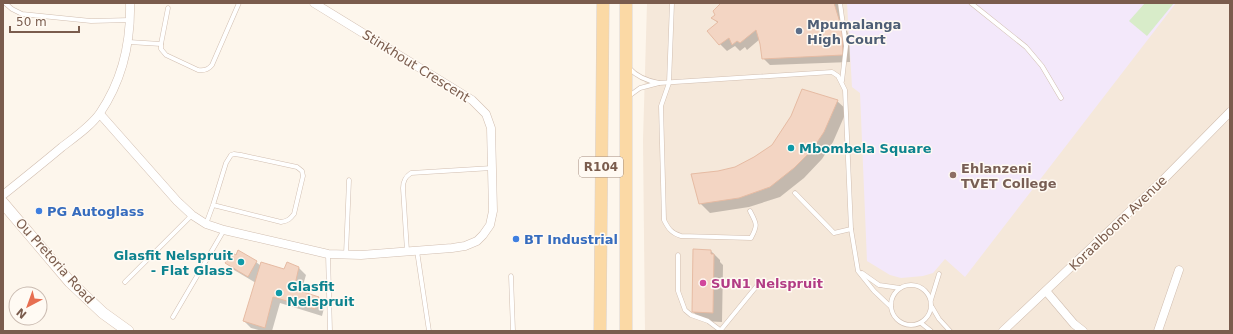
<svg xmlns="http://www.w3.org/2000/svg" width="1233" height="334" font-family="'DejaVu Sans',sans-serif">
<rect width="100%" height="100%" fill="#fdf6ec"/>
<polygon fill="#f5e8da" points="647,3 1230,3 1230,331 645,331 643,140"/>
<polygon fill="#f3e8fa" points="847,3 1176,3 965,277 945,259 933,273 923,276 901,278 890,275 867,261 860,93 852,87"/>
<polygon fill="#d8ecc9" points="1145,3 1174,3 1147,36 1129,21"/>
<g fill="#0003">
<polygon points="723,3 838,3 849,37 850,62 770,65 763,58 760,39 747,50 745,47 740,51 735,46 727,51 720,44 718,23 712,18 716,15"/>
<polygon points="837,101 847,110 833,142 822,159 804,178 780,197 749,207 710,213 700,203 718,172 735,168 754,158"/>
<polygon points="711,251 720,260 720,262 723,265 722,322 703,321 693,312"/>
<polygon points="256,262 261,266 285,270 287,263 299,268 306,275 301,292 318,298 325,304 322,316 280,303 272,331 262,331 251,328 244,321 256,283 234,270 227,263"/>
</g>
<g fill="#f3d5c3" stroke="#e6bba3">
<polygon points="721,3 834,3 842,29 843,55 762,59 760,44 756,30 740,43 737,41 732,45 729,38 719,45 707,31 718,22 711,18 715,15 713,11"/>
<polygon points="802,89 838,100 824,132 812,150 794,168 770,187 739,198 699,204 691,174 718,171 735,167 754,157 772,145 791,116"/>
<polygon points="693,249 711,250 711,254 714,254 713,313 692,312"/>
<polygon points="238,250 257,261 248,277 225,263 232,253 236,255"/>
<polygon points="261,262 284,269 287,262 299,267 294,289 319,297 315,309 273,297 265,328 243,321"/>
</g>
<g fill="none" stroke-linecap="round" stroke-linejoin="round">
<defs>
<g id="lane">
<polyline points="5,3 12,9 22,14 91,21 130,20"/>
<path d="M672,3L669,83L661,106L664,220C668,228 671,233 681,236L751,238C758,225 757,224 750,211"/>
<polyline points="840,3 846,46 842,81"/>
<polyline points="971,3 1026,47 1042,66 1061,98"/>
<path d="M168,8L161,44V49L166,55L198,70C204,71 208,70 212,65L239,3"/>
<polyline points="129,42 161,44"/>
<path d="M629,68C637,77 648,81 659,83L832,72L838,76L845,90L851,229L834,233L795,193"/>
<polyline points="629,96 640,88 659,83"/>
<path d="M206,224L213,205L226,163L231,155L234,154L241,155L297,167L302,171L303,176L294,214C290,219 288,221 281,222L213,205"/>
<polyline points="851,229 858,271 874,291 891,307"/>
<path d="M407,251L403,188C403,181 405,177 411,173L492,168"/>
<polyline points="417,251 429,331"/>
<polyline points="328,254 330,331"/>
<polyline points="346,254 349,180"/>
<polyline points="678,255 678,291 685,310 691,315 708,321 720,330"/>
<polyline points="862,273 879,285 900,288"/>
<polyline points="511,276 513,331"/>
<polyline points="125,282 192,215"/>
<circle cx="911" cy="305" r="20"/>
<polyline points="931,300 939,274"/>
<polyline points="932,307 939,319 950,331"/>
<polyline points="173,317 224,230"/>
<polyline points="921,323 931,331"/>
<polyline points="720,331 760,282"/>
</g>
<g id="street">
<polyline points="100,114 177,201 192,215 206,224 224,230 328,254 361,255 452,248 465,246 477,241 483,235 490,225 493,211 491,128 486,114 472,100 314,3"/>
<path d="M3,195C23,179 43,163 62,147C75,137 91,126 100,113C123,79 131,43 130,3"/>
<polyline points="1046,291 1074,324 1083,331"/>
<polyline points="1003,331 1163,180 1230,112"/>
<polyline points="1158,331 1179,270"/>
</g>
<polyline id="secondary" points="3,203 70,282 103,313 128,331"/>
<g id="primary">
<polyline points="626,3 626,331"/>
<polyline points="600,331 603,3"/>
</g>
</defs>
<use href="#lane" stroke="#d1beb0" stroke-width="5"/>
<use href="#street" stroke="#d1beb0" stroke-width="9"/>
<use href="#secondary" stroke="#d6c0b0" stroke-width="12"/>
<use href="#primary" stroke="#dad1cd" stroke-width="13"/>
<use href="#lane" stroke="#fff" stroke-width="4"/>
<use href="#street" stroke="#fff" stroke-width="8"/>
<use href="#secondary" stroke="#fff" stroke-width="11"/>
<use href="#primary" stroke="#fbd9a5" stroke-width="12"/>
</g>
<circle fill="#5c6f8a" stroke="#fffaf3" stroke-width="1.5" cx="799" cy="31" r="4"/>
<g fill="#0f9aa8" stroke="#fffaf3" stroke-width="1.5">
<circle cx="791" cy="148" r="4"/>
<circle cx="241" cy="262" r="4"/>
<circle cx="279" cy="293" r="4"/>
</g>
<circle fill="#8d6e63" stroke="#fffaf3" stroke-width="1.5" cx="953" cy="175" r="4"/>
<g fill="#3f7fe0" stroke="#fffaf3" stroke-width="1.5">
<circle cx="39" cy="211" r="4"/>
<circle cx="516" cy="239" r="4"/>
</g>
<circle fill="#d1479c" stroke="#fffaf3" stroke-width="1.5" cx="703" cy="283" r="4"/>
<g text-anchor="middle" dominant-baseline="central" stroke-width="3" stroke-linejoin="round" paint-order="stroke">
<rect fill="#fffaf3" stroke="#a28b7f" stroke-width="1" x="579" y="157" width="44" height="20" rx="3"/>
<g font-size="12" font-weight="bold" fill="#7a5c4d">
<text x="601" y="167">R104</text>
</g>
<g font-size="13" font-weight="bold" fill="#4e5e75" stroke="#fffaf3" text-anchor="start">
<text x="807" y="24">Mpumalanga<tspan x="807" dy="15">High Court</tspan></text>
</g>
<g font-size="13" fill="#7a5c4d" stroke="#fffaf3">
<text transform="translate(416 66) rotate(32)">Stinkhout Crescent</text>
<text transform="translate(1118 223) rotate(-44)">Koraalboom Avenue</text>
<text transform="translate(55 261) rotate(48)">Ou Pretoria Road</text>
</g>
<g font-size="13" font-weight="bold" fill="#0d838f" stroke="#fffaf3" text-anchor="start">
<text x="799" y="148">Mbombela Square</text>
<text x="233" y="255" text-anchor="end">Glasfit Nelspruit<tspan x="233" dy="15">- Flat Glass</tspan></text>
<text x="287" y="286">Glasfit<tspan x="287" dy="15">Nelspruit</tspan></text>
</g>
<g font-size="13" font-weight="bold" fill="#785e54" stroke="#fffaf3" text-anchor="start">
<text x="961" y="168">Ehlanzeni<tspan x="961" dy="15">TVET College</tspan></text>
</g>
<g font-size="13" font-weight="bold" fill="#366cbe" stroke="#fffaf3" text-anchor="start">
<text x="47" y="211">PG Autoglass</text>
<text x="524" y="239">BT Industrial</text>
</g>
<g font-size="13" font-weight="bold" fill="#b23c85" stroke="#fffaf3" text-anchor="start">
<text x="711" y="283">SUN1 Nelspruit</text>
</g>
</g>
<rect width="1233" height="334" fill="none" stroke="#7a5c4d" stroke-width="8"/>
<g transform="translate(28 306) rotate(221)"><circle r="19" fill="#fffaf3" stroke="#cabbb1"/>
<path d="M0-3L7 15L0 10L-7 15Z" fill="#e76f51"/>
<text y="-6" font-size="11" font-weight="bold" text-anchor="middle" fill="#7a5c4d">N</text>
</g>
<path d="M10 26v6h69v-6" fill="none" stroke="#7a5c4d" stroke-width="2"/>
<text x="16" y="26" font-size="12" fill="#7a5c4d" stroke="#fffaf3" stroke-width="3" paint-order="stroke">50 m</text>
</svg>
